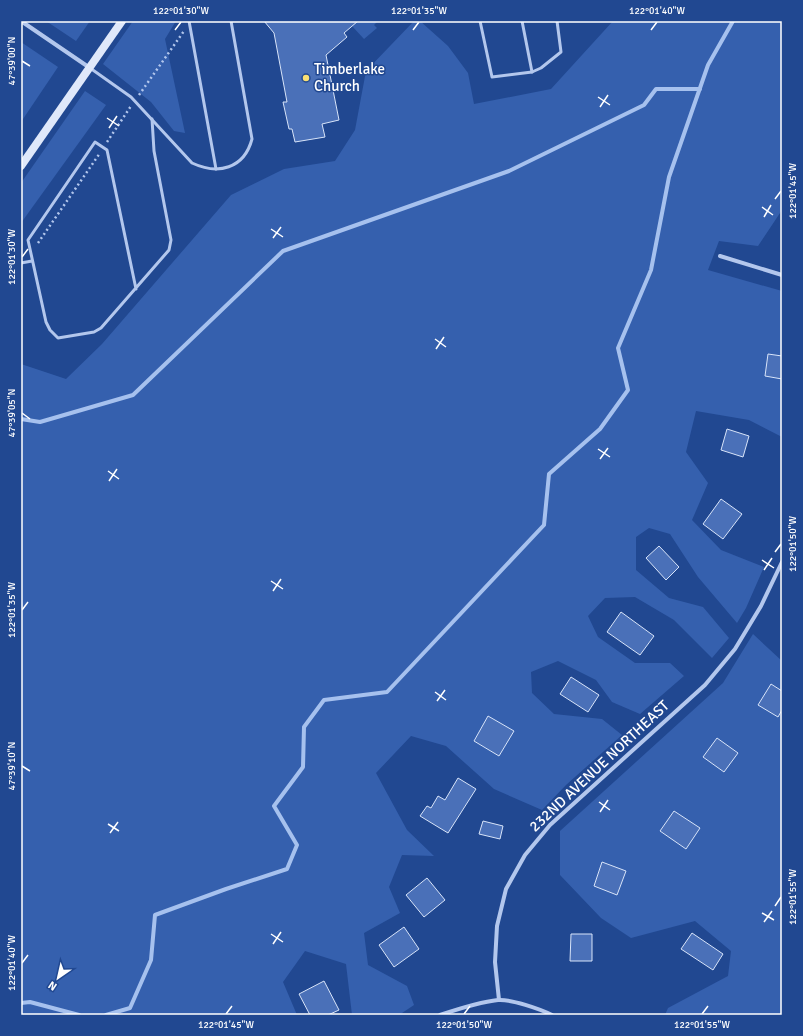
<svg xmlns="http://www.w3.org/2000/svg" width="803" height="1036" font-family="Signika,sans-serif">
<rect width="100%" height="100%" fill="#214891"/>
<g fill="#3560ae">
<polygon points="46,21 90,21 76,41"/>
<polygon points="133,21 176,21 165,39 185,133 174,131 151,102 103,64"/>
<polygon points="358,21 378,21 374,25 377,28 364,39 352,26"/>
<polygon points="414,21 420,21 448,46 468,73 474,104 551,89 613,21 782,21 782,210 758,246 719,241 708,270 782,291 782,437 749,420 696,411 686,452 708,483 692,520 721,550 764,567 746,608 737,623 698,577 670,534 649,528 636,537 636,570 669,598 703,607 729,638 712,658 674,620 635,597 605,598 588,616 598,637 635,663 670,663 684,676 640,714 612,702 596,680 558,661 531,672 532,693 554,714 602,719 622,735 566,785 542,810 494,789 446,746 411,736 376,773 407,830 434,856 402,855 389,887 400,913 364,933 368,965 407,986 414,1005 399,1015 352,1015 346,964 305,951 283,982 297,1015 21,1015 21,364 66,379 102,344 231,195 284,169 335,161 355,130 366,71"/>
<polygon points="21,42 58,67 21,122"/>
<polygon points="85,91 106,105 21,223 21,183"/>
<polygon points="753,634 782,661 782,1015 665,1015 668,1008 728,976 731,951 695,921 631,938 601,918 560,875 560,831 723,683"/>
</g>
<g fill="none" stroke-linecap="round" stroke-linejoin="round">
<g stroke="#a6c1ee" stroke-width="4">
<polyline points="21,419 40,422 133,395 283,251 509,171 644,105 656,89 700,89"/>
<polyline points="21,1003 30,1002 79,1015"/>
<polyline points="106,1015 130,1008 151,960 155,915 226,889 287,869 297,845 274,806 303,767 304,727 324,700 387,692 544,525 549,474 600,429 628,390 618,348 651,270 669,177 708,65 733,21"/>
</g>
</g>
<g fill="#4a70b8" stroke="#d8e4f9">
<polygon points="264,21 358,21 344,33 347,37 326,55 339,120 322,124 325,137 295,142 292,129 289,129 283,102 287,102 274,33"/>
<polygon points="768,354 782,356 782,379 765,376"/>
<polygon points="727,429 749,436 743,457 721,450"/>
<polygon points="721,499 742,514 723,539 703,524"/>
<polygon points="659,546 679,567 666,580 646,558"/>
<polygon points="621,612 654,636 640,655 607,632"/>
<polygon points="571,677 599,695 588,712 560,694"/>
<polygon points="771,684 782,691 782,710 778,717 758,705"/>
<polygon points="488,716 514,731 499,756 474,741"/>
<polygon points="717,738 738,753 724,772 703,757"/>
<polygon points="458,778 476,789 448,833 420,816 427,806 431,808 438,796 445,800"/>
<polygon points="674,811 700,828 686,849 660,831"/>
<polygon points="483,821 503,826 500,839 479,834"/>
<polygon points="602,862 626,871 617,895 594,886"/>
<polygon points="427,878 445,900 424,917 406,895"/>
<polygon points="404,927 419,949 394,967 379,945"/>
<polygon points="692,933 723,954 713,970 681,949"/>
<polygon points="571,934 592,934 592,961 570,961"/>
<polygon points="324,981 339,1010 328,1015 310,1015 299,994"/>
</g>
<g fill="none" stroke-linecap="round" stroke-linejoin="round">
<g stroke="#b3c7ed" stroke-width="2.5" stroke-dasharray="2 3" stroke-linecap="butt">
<polyline points="139,95 184,31"/>
<polyline points="107,142 131,106"/>
<polyline points="38,243 100,153"/>
</g>
<g stroke="#b3c7ed" stroke-width="3">
<polyline points="189,21 216,169"/>
<polyline points="480,21 492,77 532,72 522,21"/>
<path d="M90,68L131,97L192,163C218,175 244,169 252,139L231,21"/>
<polyline points="532,72 541,68 561,52 557,21"/>
<polyline points="21,263 32,261"/>
<polyline points="136,289 107,150 95,142 28,240 46,322 50,330 58,338 94,332 101,328 169,250 171,240 154,151 152,119"/>
</g>
<g stroke="#b3c7ed" stroke-width="4">
<polyline points="21,21 90,68"/>
<polyline points="720,256 782,275"/>
<polyline points="499,1000 495,962 497,926 506,889 525,855 550,825 705,685 735,649 761,606 782,562"/>
<path d="M440,1015C458,1009 479,1002 498,1000C511,999 540,1009 552,1015"/>
</g>
<polyline stroke="#dfe8fa" stroke-width="8" points="21,166 122,21"/>
</g>
<path fill="none" stroke="#fff" stroke-width="1.5" d="M175,30L181,22M413,30L419,22M651,30L657,22M22,61L30,66M598,97L610,105M600,107L608,95M107,118L119,126M109,128L117,116M775,199L781,191M762,207L773,215M764,217L771,205M271,229L283,237M273,238L281,227M22,257L28,249M435,339L446,347M436,349L444,337M22,413L30,419M598,449L610,457M600,459L608,448M108,471L119,479M109,481L117,469M775,552L781,544M762,560L774,568M764,570L772,558M271,581L283,589M273,591L281,579M22,610L28,602M435,692L446,700M437,701L445,690M22,766L30,771M599,802L610,810M600,812L608,800M108,824L119,831M110,833L118,822M775,906L781,897M762,913L774,920M764,922L772,911M271,934L283,942M273,944L281,932M22,963L28,955M226,1014L232,1006M464,1014L470,1006M702,1014L708,1006"/>
<circle fill="#f9df74" stroke="#214891" stroke-width="1.5" cx="306" cy="78" r="4"/>
<g text-anchor="middle" dominant-baseline="central" stroke-width="3" stroke-linejoin="round" paint-order="stroke">
<g font-size="15" fill="#fff" stroke="#214891" text-anchor="start">
<text x="314" y="69">Timberlake<tspan x="314" dy="17">Church</tspan></text>
</g>
<g font-size="15" fill="#fff" stroke="#214891">
<text transform="translate(599 766) rotate(-43)">232ND AVENUE NORTHEAST</text>
</g>
</g>
<rect width="803" height="1036" fill="none" stroke="#214891" stroke-width="44"/>
<g transform="translate(58 978) rotate(214)" stroke="#214891" stroke-width="3" paint-order="stroke">
<path d="M0-3L7 15L0 10L-7 15Z" fill="#ffffff"/>
<text y="-6" font-size="11" font-weight="bold" text-anchor="middle" fill="#ffffff">N</text>
</g>
<rect x="22" y="22" width="759" height="992" fill="none" stroke="#fff" stroke-width="1.5"/>
<g font-size="10" text-anchor="middle" fill="#fff">
<text x="181" y="14">122°01'30"W</text>
<text x="419" y="14">122°01'35"W</text>
<text x="657" y="14">122°01'40"W</text>
<text transform="translate(11 61) rotate(-90)" y="4">47°39'00"N</text>
<text transform="translate(792 191) rotate(-90)" y="4">122°01'45"W</text>
<text transform="translate(11 257) rotate(-90)" y="4">122°01'30"W</text>
<text transform="translate(11 413) rotate(-90)" y="4">47°39'05"N</text>
<text transform="translate(792 544) rotate(-90)" y="4">122°01'50"W</text>
<text transform="translate(11 610) rotate(-90)" y="4">122°01'35"W</text>
<text transform="translate(11 766) rotate(-90)" y="4">47°39'10"N</text>
<text transform="translate(792 897) rotate(-90)" y="4">122°01'55"W</text>
<text transform="translate(11 963) rotate(-90)" y="4">122°01'40"W</text>
<text x="226" y="1028">122°01'45"W</text>
<text x="464" y="1028">122°01'50"W</text>
<text x="702" y="1028">122°01'55"W</text>
</g>
</svg>
